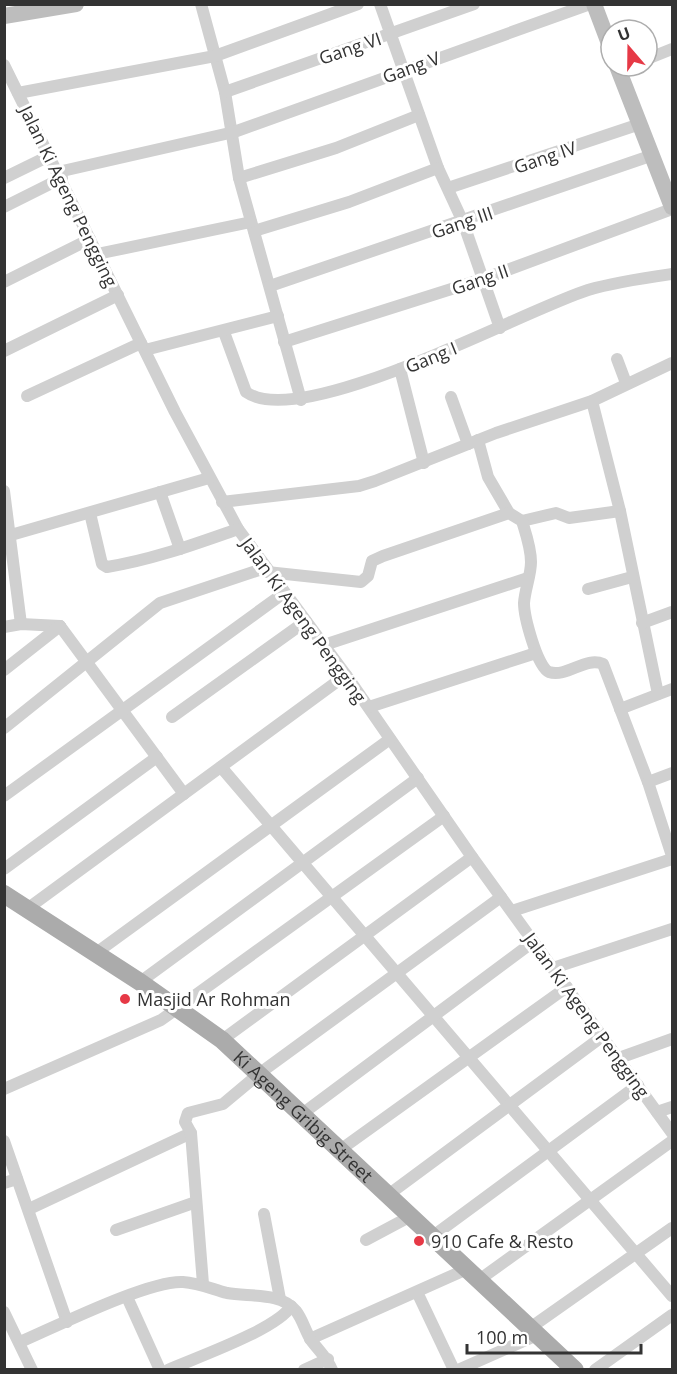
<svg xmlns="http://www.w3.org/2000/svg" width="677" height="1374" font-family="'Open Sans',sans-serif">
<rect width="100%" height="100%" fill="#fff"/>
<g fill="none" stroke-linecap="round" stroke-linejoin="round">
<g stroke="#d0d0d0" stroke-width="12">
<polyline points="201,4 225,92 239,178 301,400"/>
<polyline points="380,4 438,168 463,222 500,328"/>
<polyline points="647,59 672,49"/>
<polyline points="4,65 175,412 238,529 346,675 472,857 672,1133"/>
<polyline points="225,92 474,4"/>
<polyline points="18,93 215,56 358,4"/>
<polyline points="58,172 234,132 590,4"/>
<polyline points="4,178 49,156"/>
<polyline points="239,178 336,148 419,115"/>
<polyline points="448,188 640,124"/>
<polyline points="4,207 62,178"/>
<polyline points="254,231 349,202 438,168"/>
<polyline points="97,254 251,222"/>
<polyline points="4,282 90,239"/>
<polyline points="270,286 653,155"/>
<path d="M224,332L246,392C301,432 524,310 588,290C615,282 644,278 672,274"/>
<polyline points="284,342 483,279 672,209"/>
<polyline points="145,350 278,316"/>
<polyline points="4,351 118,295"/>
<polyline points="617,359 626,383"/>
<polyline points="400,369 424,463"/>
<polyline points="27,396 141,343"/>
<polyline points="451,397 468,444"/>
<polyline points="592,401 620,511 658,694"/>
<polyline points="478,440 488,477 509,513"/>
<polyline points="4,491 21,624"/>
<polyline points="160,492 180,549"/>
<polyline points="222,502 359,486 375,481 496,433 592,401 672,363"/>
<path d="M90,513L102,564L107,567C152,560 195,544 238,529"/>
<polyline points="522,521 556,513 569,518 620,511"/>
<polyline points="4,537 209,478"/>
<path d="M267,572L361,582L368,576L372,561L383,556L509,513L522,521C526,534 531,548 531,562C531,575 525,589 524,603C524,616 537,667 549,672C567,678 586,656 603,664L648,782L672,856"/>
<polyline points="588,589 632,577"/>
<polyline points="642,623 672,612"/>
<polyline points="60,626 184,794"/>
<polyline points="4,627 21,624 60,626"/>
<polyline points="324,645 528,578"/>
<polyline points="4,670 60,626"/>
<polyline points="369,707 536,653"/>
<polyline points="620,709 672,689"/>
<polyline points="172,717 306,621"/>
<polyline points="4,728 160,603 265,568"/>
<polyline points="221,767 672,1296"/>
<polyline points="648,782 672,773"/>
<polyline points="4,796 284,593"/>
<polyline points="4,869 157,757"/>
<polyline points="27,909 346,675"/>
<polyline points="512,911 672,859"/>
<polyline points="96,953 390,739"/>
<polyline points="553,968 672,929"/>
<polyline points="140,982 418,778"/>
<polyline points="222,1040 472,857"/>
<polyline points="619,1058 672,1039"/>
<polyline points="4,1089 161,1020 444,816"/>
<polyline points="657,1112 672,1107"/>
<polyline points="302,1114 533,942"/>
<polyline points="4,1141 67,1322"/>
<polyline points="340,1150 567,987"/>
<polyline points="4,1183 17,1179"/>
<polyline points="388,1195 603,1036"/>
<polyline points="29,1209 191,1133"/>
<polyline points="264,1214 280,1299"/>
<polyline points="116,1230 196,1202"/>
<polyline points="433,1236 638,1085"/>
<polyline points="366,1240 411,1216"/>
<polyline points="479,1280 672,1141"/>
<polyline points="203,1284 191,1133 185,1122 188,1113 223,1104 260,1073 501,897"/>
<polyline points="417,1292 454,1370"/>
<polyline points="127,1297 160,1370"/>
<polyline points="4,1312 32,1370"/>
<polyline points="530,1328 672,1228"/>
<polyline points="310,1339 467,1269"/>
<path d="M20,1342C55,1327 149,1280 183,1282C199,1283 212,1289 227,1293C249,1297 281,1292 296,1311C303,1320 305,1331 311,1340C318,1350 327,1357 332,1370"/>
<path d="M168,1370C195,1358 278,1329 291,1306"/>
<polyline points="304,1370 328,1359"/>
<polyline points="458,1370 537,1335"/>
<polyline points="595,1370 672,1315"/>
</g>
<g stroke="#bdbdbd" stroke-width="16">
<polyline points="594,4 611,49"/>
<polyline points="4,16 76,4"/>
<polyline points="617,66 672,207"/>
</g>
<path stroke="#ababab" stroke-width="18" id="s1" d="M4,894L140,982L222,1040L575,1370"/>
</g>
<g fill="#e63946" stroke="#fff" stroke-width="2">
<circle cx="125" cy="999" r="6"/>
<circle cx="419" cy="1241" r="6"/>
</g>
<g text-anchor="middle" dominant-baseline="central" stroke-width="6" stroke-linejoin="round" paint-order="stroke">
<g font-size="18" fill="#333" stroke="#fff">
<text transform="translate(350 48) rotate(-19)">Gang VI</text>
<text transform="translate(411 67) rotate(-20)">Gang V</text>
<text transform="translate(545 157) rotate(-19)">Gang IV</text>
<text transform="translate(69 196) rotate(64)">Jalan Ki Ageng Pengging</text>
<text transform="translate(462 222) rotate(-19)">Gang III</text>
<text transform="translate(480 279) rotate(-19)">Gang II</text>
<text transform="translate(431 357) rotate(-22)">Gang I</text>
<text transform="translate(304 620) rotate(54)">Jalan Ki Ageng Pengging</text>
<text transform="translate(587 1015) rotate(54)">Jalan Ki Ageng Pengging</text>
<text stroke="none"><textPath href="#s1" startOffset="374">Ki Ageng Gribig Street</textPath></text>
</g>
<g font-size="18" fill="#333" stroke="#fff" text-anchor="start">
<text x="137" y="999">Masjid Ar Rohman</text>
<text x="431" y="1241">910 Cafe &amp; Resto</text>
</g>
</g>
<rect width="677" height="1374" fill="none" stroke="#333333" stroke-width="12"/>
<g transform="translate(629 48) rotate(340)"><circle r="28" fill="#ffffff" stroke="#adadad" stroke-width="1.5"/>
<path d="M0-4.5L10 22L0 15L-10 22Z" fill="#e63946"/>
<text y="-9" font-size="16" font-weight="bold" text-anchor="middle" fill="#333333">U</text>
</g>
<path d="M467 1344v9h174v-9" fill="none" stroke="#333333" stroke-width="3"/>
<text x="476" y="1344" font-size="18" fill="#333333" stroke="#ffffff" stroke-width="4.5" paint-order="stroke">100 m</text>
</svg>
